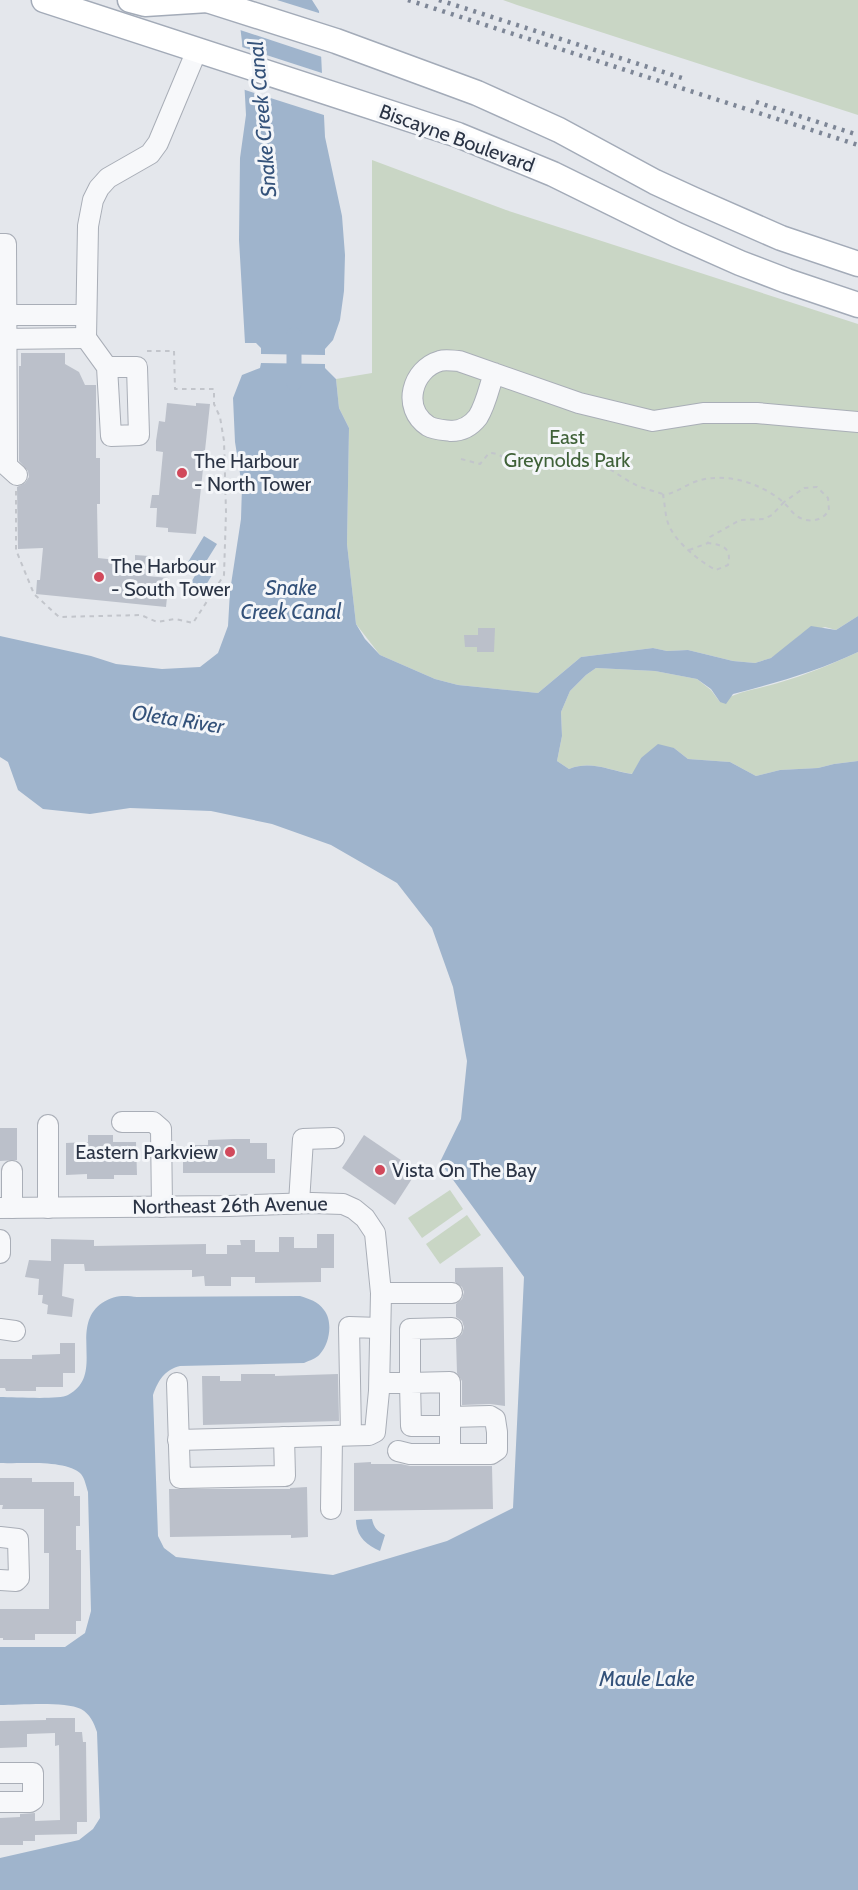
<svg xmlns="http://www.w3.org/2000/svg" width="858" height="1890" font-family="Cabin,sans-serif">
<rect width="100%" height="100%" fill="#e4e7ec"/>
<g fill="#c9d6c5">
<polygon points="503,0 858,0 858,115 517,5"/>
<polygon points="372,160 506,210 858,324 858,616 836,630 825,627 801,634 786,648 771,658 755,663 733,661 688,650 667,651 653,648 581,657 538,693 458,685 435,679 380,655 356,624 347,544 349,428 339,408 336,379 372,373"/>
<path d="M858,652V761L834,764L818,768L780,770L756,776L730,762L688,759L674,748L641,758L633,774C610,771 592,760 569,769L557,761L562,736L561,712L570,691L586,675L596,668L655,671L697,679L711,690L720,702C738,691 758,689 778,683C806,675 832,664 858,652Z"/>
<polygon points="450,1190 463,1209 422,1238 408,1218"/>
<polygon points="467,1215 481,1235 440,1264 426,1244"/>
</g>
<g fill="#9fb4cc">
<polygon points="237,0 312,0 319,11 325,137 342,216 345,255 344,291 340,320 333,340 325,349 325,355 261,354 261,348 256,343 245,343 239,240 240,158 246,115 242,42"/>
<path d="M261,363L325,364V368L336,379L339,408L349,428L347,544L356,624L365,639L380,655L435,679L458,685L538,693L581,657L653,648L667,651L688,650L733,661L755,663L771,658L811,626L836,630L858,616V652C818,671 776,683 733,694L726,704L720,702L711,689L697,679L655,671L596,668L586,675L570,691L561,712L562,736L557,761L569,769C592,760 610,771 632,774L641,758L658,744L674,748L688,759L730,762L756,776L780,770L818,768L834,764L858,761V1890H0V1858L79,1840L93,1829L100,1818L97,1732C94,1723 90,1714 81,1709C65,1701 19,1705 0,1705V1647H65L85,1633L91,1611L88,1492C86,1486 85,1479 81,1474C67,1459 19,1464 0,1463V1397C14,1397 59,1400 68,1395C106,1375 68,1327 102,1303C114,1295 124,1295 137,1297L300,1296C309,1299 318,1301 324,1310C333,1321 330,1343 320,1354C316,1359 310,1360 304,1363L180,1366C164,1370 158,1381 153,1395L158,1536L164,1548L176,1557L333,1575L447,1541L513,1508L524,1277L440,1162L461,1119L467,1061L453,987L432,928L397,883L331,845L272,824L211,811L130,808L90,814L43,809L18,790L8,762L0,757V636L91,656L116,664L162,669L200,667L218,653L228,626L230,591L241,519L242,486L235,442L233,398L242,375L260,368Z"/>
<polygon points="204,536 217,544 207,560 217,567 198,598 186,591 196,574 185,567"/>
<path d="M372,1519C374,1528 377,1531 385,1535L380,1551C366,1545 356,1536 356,1520Z"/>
</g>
<g fill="#e4e7ec">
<polygon points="234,0 277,0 322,14 325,58 237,29"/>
<polygon points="239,46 325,74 327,116 242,89"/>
</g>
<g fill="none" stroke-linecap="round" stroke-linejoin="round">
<polyline stroke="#9fb4cc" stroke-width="15" points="294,335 294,383"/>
</g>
<g fill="#bbc0ca">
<polygon points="21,353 65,353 65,364 79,372 85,385 96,385 96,458 100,458 100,504 97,504 98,558 135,562 135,555 149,556 147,576 169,578 166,607 36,594 37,580 40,580 43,548 18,549 17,487 25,483 29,477 28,471 19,461 19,366 21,366"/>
<polygon points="167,403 196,406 196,403 210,404 196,534 168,532 168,528 156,527 157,508 150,508 152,495 159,495 163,452 156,451 156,441 159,421 165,422"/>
<polygon points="478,628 495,628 494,652 477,652 477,647 465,647 464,635 478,635"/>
<polygon points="0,1128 17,1128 17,1160 0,1161"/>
<polygon points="88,1135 113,1135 113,1142 136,1142 137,1175 114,1175 114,1179 87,1179 87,1174 66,1175 66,1143 88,1142"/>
<polygon points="364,1135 417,1171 395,1205 342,1168"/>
<polygon points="234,1139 250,1139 250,1143 267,1143 267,1159 275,1159 275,1173 183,1173 183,1160 193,1160 193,1145 208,1145 208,1140"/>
<polygon points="317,1234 334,1234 334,1268 321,1268 321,1282 255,1283 255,1277 231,1277 231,1286 205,1286 204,1276 192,1277 192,1270 85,1271 84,1264 64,1264 62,1296 74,1299 72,1317 47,1314 48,1305 42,1303 43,1295 38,1295 39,1279 25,1277 29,1260 51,1261 51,1239 94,1240 94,1246 206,1244 206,1254 227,1254 227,1245 241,1245 240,1240 255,1240 255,1252 279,1252 279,1237 294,1237 294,1248 317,1248"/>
<polygon points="503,1267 505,1406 490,1404 462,1405 462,1381 457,1373 456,1339 462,1334 464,1327 462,1321 456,1317 456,1304 462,1299 464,1292 462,1287 455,1282 455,1268"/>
<polygon points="60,1343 75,1343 75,1373 63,1373 63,1387 36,1387 36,1391 6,1391 5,1388 0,1388 0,1359 32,1359 32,1355 60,1354"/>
<polygon points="241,1374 275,1374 275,1376 338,1374 339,1421 203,1425 202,1376 220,1376 220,1381 241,1381"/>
<polygon points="371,1462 371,1464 401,1464 410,1466 492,1466 493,1509 354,1511 354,1463"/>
<polygon points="0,1478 32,1478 32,1482 74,1482 74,1496 80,1496 80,1526 76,1526 76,1550 81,1550 81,1621 76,1621 76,1634 35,1634 35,1640 3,1640 3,1638 0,1638 0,1609 49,1609 49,1553 44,1553 44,1509 2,1509 3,1505 0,1505"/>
<polygon points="307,1487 308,1537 291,1538 291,1535 170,1537 169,1489 290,1489 290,1488"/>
<polygon points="46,1718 75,1718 75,1732 82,1732 83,1742 86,1742 87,1822 77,1822 77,1834 35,1835 35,1841 23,1841 23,1845 0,1845 0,1818 20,1817 20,1814 35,1813 35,1821 60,1820 59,1745 55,1746 55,1733 27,1734 27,1747 0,1748 0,1721 46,1720"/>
</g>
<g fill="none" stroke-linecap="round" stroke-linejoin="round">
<defs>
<g id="minor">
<polyline points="0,244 6,244 7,466 17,475"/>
<polyline points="0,315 86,315"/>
<polyline points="86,338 88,226 93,200 99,188 108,178 150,154 158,143 197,50"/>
<polyline points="86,338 107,367 111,436 139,435 137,367 107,367"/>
<polyline points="0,339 86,338"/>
<path d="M494,373C489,388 486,404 478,417C471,426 462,431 451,431C444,430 435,430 428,426C401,408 412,369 440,361C446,359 453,361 459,361L579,403L653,421L703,413H757L858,422"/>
<polyline points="122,1122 153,1122 161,1129 162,1207"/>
<polyline points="299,1203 303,1139 334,1138"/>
<polyline points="0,1208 229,1206 312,1203 343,1204 354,1209 365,1218 375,1233 381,1293 379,1391 375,1432 369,1435 178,1440"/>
<polyline points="12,1208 12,1171"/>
<polyline points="48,1208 48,1125"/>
<polyline points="0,1240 0,1253"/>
<polyline points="381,1293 452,1293"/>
<polyline points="0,1329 15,1331"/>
<polyline points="177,1383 180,1478 285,1476 284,1437"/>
<polyline points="380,1383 410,1383 411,1426 450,1426 450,1382 410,1383 410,1329 452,1328"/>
<polyline points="450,1417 490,1416 495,1419 497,1432 497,1450 491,1454 450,1454 450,1426"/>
<polyline points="351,1435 349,1327 380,1328"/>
<polyline points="398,1451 410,1454 450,1454"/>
<polyline points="331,1509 332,1436"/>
<polyline points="0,1537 18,1539 19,1578 16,1581 0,1580"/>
<polyline points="0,1773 33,1773 33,1800 30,1802 0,1802"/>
</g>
<g id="major">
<polyline points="44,0 458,135 553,174 677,235 740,263 787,281 858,305"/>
<polyline points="130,0 145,4 208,0"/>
<polyline points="207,0 336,41 477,93 559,130 655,182 692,199 781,238 858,264"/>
</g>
</defs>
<use href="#minor" stroke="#a9aeb7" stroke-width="22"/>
<use href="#major" stroke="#a3abb8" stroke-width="27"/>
<g stroke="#c2c5cb" stroke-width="2" stroke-dasharray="4.5 4.5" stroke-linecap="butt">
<path d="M461,459L480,464L489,453C502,452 510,465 523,467C539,470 560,457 578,457C600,458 617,476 636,485C645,489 654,491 663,494"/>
<polyline points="16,491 16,550 34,594 59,617 141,615 157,622 175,619 193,623 224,575 226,512 224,441 220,417 214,404 214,389 175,389 174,351 143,351"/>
<path d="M784,502L772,515L764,519L740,520L710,537L708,543C723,545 732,548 728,565L716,570C700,562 674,541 668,523C665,515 665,504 663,495C677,493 685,485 697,481C715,475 740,478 757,486C766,490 777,496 784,503C789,507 792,513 797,516C808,524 823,521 829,510L828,498L817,487L804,488L784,502"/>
<polyline points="689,550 708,543"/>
</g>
<use href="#minor" stroke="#f7f8fa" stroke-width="20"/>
<use href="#major" stroke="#fff" stroke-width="24"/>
<g stroke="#7d8696" stroke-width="4.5" stroke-dasharray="3 6" stroke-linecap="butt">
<polyline points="408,0 858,145"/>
<polyline points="439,0 682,78"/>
<polyline points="756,102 858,135"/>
</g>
</g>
<g fill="#d1495b" stroke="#f4f6f9" stroke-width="2">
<circle cx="182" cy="473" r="6"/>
<circle cx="99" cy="577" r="6"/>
<circle cx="230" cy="1152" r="6"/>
<circle cx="380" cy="1170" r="6"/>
</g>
<g text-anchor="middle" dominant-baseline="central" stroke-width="6" stroke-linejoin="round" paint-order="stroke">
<g font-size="20" fill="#2b3445" stroke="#f4f6f9">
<text transform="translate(457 138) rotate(20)">Biscayne Boulevard</text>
<text transform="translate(230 1205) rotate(-1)">Northeast 26th Avenue</text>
</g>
<g font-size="20" fill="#3f6138" stroke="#f4f6f9">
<text x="567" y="437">East<tspan x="567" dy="23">Greynolds Park</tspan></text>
</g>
<g font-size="20" fill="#2b3445" stroke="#f4f6f9" text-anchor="start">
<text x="194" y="461">The Harbour<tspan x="194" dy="23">- North Tower</tspan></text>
<text x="111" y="566">The Harbour<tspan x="111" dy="23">- South Tower</tspan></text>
<text x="218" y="1152" text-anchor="end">Eastern Parkview</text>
<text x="392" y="1170">Vista On The Bay</text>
</g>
<g font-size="21" font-style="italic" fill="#34527a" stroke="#f4f6f9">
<text transform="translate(262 119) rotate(-95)">Snake Creek Canal</text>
<text x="291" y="587">Snake<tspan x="291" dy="24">Creek Canal</tspan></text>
<text transform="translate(178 719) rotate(9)">Oleta River</text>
<text x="647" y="1678">Maule Lake</text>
</g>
</g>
</svg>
